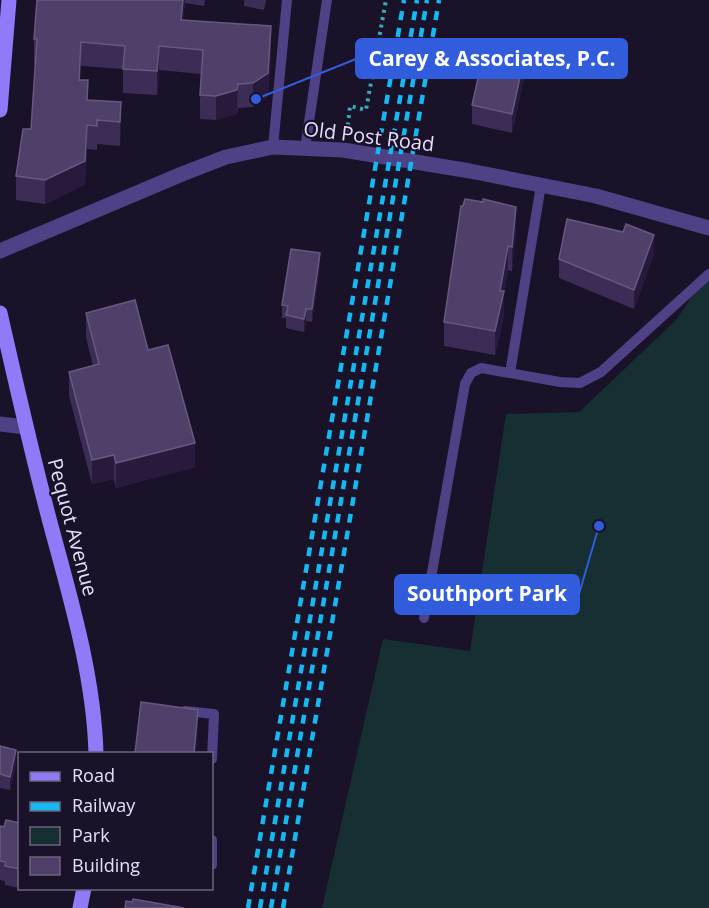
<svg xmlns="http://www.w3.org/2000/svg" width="709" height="908" font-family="'Open Sans',sans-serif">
<rect width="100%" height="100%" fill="#1a1229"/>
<polygon fill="#162f33" points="709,271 709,908 322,908 383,639 470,651 506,414 579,412 676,320"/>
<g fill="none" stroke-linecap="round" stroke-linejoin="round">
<polyline stroke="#39a9b5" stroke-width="4" stroke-dasharray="3 4.5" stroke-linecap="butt" points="347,133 350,106 366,110 386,0"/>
<g stroke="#4e4185" stroke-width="10">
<polyline points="273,147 287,0"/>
<polyline points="305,149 327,0"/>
<polyline points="510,373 541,185"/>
<polyline points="424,618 465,384 471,373 481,368 560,382 580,383 601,372 709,274"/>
<polyline points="185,711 214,714 212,759"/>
<polyline points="212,840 212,865"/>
</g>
<g stroke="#4e4185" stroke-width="15">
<polyline points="0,251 182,174 226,157 273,147 343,150 470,171 596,196 709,228"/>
<polyline points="0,424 25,427"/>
</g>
<g stroke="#917af7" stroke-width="15">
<polyline points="0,110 9,0"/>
<path d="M0,313C16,384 32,455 51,526C71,600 94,677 96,754"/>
<polyline points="80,908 84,888"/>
</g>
<g stroke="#15b8f0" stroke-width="4.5" stroke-dasharray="9 8" stroke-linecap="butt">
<polyline points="248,908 404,0"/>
<polyline points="260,908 417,0"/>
<polyline points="271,908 427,0"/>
<polyline points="283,908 439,0"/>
</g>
</g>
<g fill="#3c2d56">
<polygon points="37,0 205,0 204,6 185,3 183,20 271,50 268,97 253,107 238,108 237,114 216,120 200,119 200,95 201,74 159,70 157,95 123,93 123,69 81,66 80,80 88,100 121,102 120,146 97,144 97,150 87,149 85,184 45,204 16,200 16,176 31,129 36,63 34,63 34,39"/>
<polygon points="244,0 266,0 264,10 244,6"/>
<polygon points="525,73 512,133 472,124 472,105"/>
<polygon points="463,206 516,231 512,271 508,270 504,294 504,316 495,355 444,346 444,322"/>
<polygon points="654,254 634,309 559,278 559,259"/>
<polygon points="320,266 312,322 306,321 304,332 286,328 286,318 282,318 282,305"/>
<polygon points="86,313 148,350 195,467 116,488 114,479 92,484 69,396 69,372 93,366 86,337"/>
<polygon points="0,746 16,763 10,790 0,788"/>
<polygon points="20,823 20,888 5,885 5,881 0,880 0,826 4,827"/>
</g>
<g fill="#271a3c">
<polygon points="183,0 185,0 181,44 181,20"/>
<polygon points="271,26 271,50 268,97 253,107 253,83"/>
<polygon points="81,42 81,66 79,104 79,80"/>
<polygon points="159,46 159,70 157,95 157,71"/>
<polygon points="525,54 525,73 512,133 512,114"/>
<polygon points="238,84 237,114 216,120 216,96"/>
<polygon points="121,102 121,126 120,146 120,122"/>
<polygon points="87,125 87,149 85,184 45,204 45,180"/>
<polygon points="516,207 516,231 512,271 512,247"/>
<polygon points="654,235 654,254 634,309 634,290"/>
<polygon points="508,246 508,270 504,294 504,316 495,355 495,331 500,291"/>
<polygon points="320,253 320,266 312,322 312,309"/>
<polygon points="306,309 306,321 304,332 304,319"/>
<polygon points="195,443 195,467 116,488 116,463"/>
<polygon points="114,455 114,479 92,484 92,460"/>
<polygon points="198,710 198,729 196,753 194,753"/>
<polygon points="16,750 16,763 10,790 10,777"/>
</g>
<g fill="#4e4068" stroke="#66597f" stroke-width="1.5">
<polygon points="37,0 183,0 181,20 271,26 268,73 253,83 238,84 237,90 216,96 200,95 203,50 159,46 157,71 123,69 125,46 81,42 79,80 88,80 87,100 121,102 120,122 97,120 97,126 87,125 85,161 45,180 16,176 23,129 31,129 37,39 34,39"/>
<polygon points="486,43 525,54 512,114 472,105"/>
<polygon points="465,199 483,202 483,199 516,207 512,247 508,246 500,291 504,291 495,331 444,322 461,206 463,206"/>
<polygon points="567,219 623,232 626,224 654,235 634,290 559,259"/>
<polygon points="291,249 320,253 312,309 306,309 304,319 286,315 288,306 282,305"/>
<polygon points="135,300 148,350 168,345 195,443 116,463 114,455 92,460 69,372 99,364 86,313"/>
<polygon points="141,702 198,710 194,753 135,753"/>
<polygon points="0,746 16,750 10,777 0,774"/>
<polygon points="6,820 20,823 20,869 5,866 6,862 0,861 0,826 4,827"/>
<polygon points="133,899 184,908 125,908 126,901 132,902"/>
</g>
<g text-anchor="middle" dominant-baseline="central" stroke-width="4.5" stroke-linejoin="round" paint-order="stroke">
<g font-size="20" fill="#e6ddfd" stroke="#1a1229">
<text transform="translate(369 136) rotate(7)">Old Post Road</text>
<text transform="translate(73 527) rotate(75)">Pequot Avenue</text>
</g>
</g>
<path fill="none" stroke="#315cdc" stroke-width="2" d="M256 99L356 59M599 526L579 594"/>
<g fill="#315cdc" stroke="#1a1229" stroke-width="2">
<circle cx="256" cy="99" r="6"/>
<circle cx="599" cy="526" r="6"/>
</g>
<g fill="#315cdc" stroke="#315cdc" stroke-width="2">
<rect x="356" y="39" width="271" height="39" rx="6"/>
<rect x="395" y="575" width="184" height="39" rx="6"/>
</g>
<g font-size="21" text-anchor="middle" font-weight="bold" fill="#fff">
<text x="492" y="66">Carey &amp; Associates, P.C.</text>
<text x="487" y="601">Southport Park</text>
</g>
<rect x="18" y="752" width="195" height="138" fill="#1a1229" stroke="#6c637e" stroke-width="1.5"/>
<rect x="30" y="772" width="30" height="9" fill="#917af7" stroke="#6c637e" stroke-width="1.5"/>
<text x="72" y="782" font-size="18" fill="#e6ddfd">Road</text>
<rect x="30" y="802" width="30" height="9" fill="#15b8f0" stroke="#6c637e" stroke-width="1.5"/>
<text x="72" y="812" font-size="18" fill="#e6ddfd">Railway</text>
<rect x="30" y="827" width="30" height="18" fill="#162f33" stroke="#6c637e" stroke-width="1.5"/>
<text x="72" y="842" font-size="18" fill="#e6ddfd">Park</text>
<rect x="30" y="857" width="30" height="18" fill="#4e4068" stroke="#6c637e" stroke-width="1.5"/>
<text x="72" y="872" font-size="18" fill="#e6ddfd">Building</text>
</svg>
